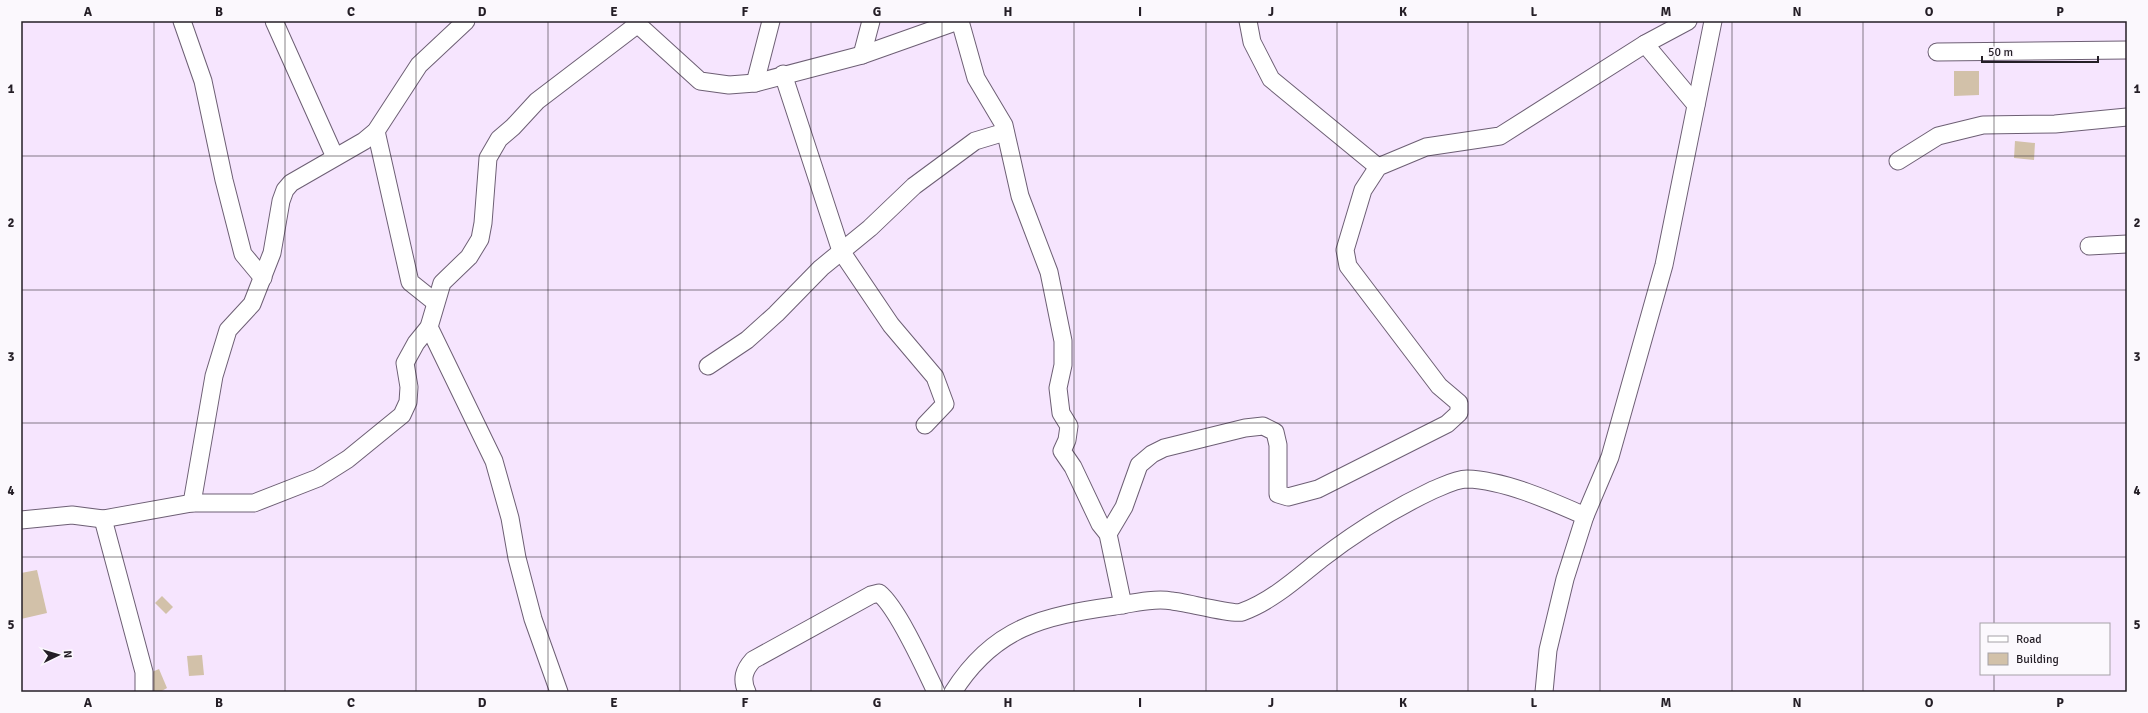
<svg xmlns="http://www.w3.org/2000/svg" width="2148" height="713" font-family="Signika,sans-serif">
<rect width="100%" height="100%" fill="#f6e5fe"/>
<g fill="#d2c1a9">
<polygon points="1954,71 1979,71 1979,95 1954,96"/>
<polygon points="2015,141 2035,143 2034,160 2014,158"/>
<polygon points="37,570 47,613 21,619 21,573"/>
<polygon points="162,596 173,607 166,614 155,603"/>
<polygon points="202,655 204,675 189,676 187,656"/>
<polygon points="159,669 167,688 160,692 144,692 138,678"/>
</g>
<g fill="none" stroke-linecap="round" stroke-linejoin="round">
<defs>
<g id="street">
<polyline points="182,21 203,81 224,180 243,254 263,278"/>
<polyline points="274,21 335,157"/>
<polyline points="634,21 700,81 729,85 755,83 862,55 958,21"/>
<polyline points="960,21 976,78 1004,125 1020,196 1049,272 1063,341 1063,365 1058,388 1061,413 1069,426 1067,440 1062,451 1073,467 1100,524 1108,534 1123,605"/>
<polyline points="1248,21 1252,42 1271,79 1378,167"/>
<polyline points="1645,44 1696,105"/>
<polyline points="1937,52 2127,50"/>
<polyline points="862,55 871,21"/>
<polyline points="783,74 841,251 891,325 935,377 945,404 925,425"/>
<polyline points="755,83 771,21"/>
<polyline points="376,131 410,282 435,302"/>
<polyline points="1898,161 1938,136 1983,125 2055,124 2127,117"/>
<polyline points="2089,246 2127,244"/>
<polyline points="429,327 494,461 510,518 517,558 533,619 559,692"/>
<polyline points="708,366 747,340 776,314 821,268 870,228 914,186 975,141 1005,132"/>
<polyline points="192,503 214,376 228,330 252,304 272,253 281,201 285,190 291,183 364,141 376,131 419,65 466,21"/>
<polyline points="103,519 144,672 144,692"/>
<polyline points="21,520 72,515 103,519 192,503 254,503 318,478 348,459 402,415 408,402 409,387 405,363 416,343 429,327 442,283 469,257 480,239 483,223 488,158 499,139 513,127 537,101 638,24"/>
<polyline points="1108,534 1124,507 1139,465 1152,454 1164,448 1245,428 1263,426 1275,432 1278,445 1278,494 1288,497 1318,489 1447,424 1459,413 1459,403 1439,386 1348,266 1345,250 1363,190 1378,167 1426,147 1500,136 1645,44 1688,21"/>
<path d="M747,692C741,679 744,670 753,660L871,595L879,593C898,608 925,669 936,692"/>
<path d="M953,692C994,627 1043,616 1115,606C1133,603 1155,598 1172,601C1184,602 1234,615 1242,612C1272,601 1296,579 1321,559C1356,532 1393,509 1433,490C1443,486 1456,479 1467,479C1504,480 1551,501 1585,516L1610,457L1664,265L1713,21"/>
<polyline points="1544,692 1548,650 1565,579 1585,516"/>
</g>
</defs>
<use href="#street" stroke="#6d5f74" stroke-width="19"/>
<use href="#street" stroke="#fff" stroke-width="17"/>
</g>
<path fill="none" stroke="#241e26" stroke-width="1" stroke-opacity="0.55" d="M154,21V692M285,21V692M416,21V692M548,21V692M680,21V692M811,21V692M942,21V692M1074,21V692M1206,21V692M1337,21V692M1468,21V692M1600,21V692M1732,21V692M1863,21V692M1994,21V624M21,156H2127M21,290H2127M21,423H2127M21,557H2127M1994,674V692"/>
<rect width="2148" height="713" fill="none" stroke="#fbf8fd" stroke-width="44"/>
<rect x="1980" y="623" width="130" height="52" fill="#fbf8fd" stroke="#a5a1a7"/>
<rect x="1988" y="636" width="20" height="6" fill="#ffffff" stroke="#a5a1a7"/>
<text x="2016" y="643" font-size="12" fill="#241e26">Road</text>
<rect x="1988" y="653" width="20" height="12" fill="#d2c1a9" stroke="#a5a1a7"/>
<text x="2016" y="663" font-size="12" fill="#241e26">Building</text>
<g transform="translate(58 655) rotate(85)" stroke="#fbf8fd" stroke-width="3" paint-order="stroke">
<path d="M0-3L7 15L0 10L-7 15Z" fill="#241e26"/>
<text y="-6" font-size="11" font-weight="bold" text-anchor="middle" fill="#241e26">N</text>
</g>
<path d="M1982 56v6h116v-6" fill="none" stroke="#241e26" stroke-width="2"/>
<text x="1988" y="56" font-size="12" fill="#241e26" stroke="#fbf8fd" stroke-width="3" paint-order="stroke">50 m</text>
<rect x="22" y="22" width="2104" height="669" fill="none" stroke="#241e26" stroke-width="1.5"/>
<g font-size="13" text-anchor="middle" font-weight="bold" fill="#241e26">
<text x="88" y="16">A</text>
<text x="219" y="16">B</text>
<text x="351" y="16">C</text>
<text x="482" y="16">D</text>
<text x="614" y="16">E</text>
<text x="745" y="16">F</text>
<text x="877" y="16">G</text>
<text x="1008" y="16">H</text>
<text x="1140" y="16">I</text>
<text x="1271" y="16">J</text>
<text x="1403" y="16">K</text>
<text x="1534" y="16">L</text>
<text x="1666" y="16">M</text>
<text x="1797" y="16">N</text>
<text x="1929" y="16">O</text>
<text x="2060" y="16">P</text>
<text x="11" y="93">1</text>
<text x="2137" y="93">1</text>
<text x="11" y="227">2</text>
<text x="2137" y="227">2</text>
<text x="11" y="361">3</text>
<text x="2137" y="361">3</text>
<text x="11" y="495">4</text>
<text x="2137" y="495">4</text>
<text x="11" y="629">5</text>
<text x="2137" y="629">5</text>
<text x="88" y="707">A</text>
<text x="219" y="707">B</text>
<text x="351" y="707">C</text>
<text x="482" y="707">D</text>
<text x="614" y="707">E</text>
<text x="745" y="707">F</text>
<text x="877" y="707">G</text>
<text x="1008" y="707">H</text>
<text x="1140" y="707">I</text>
<text x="1271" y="707">J</text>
<text x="1403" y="707">K</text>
<text x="1534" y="707">L</text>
<text x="1666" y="707">M</text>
<text x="1797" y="707">N</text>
<text x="1929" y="707">O</text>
<text x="2060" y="707">P</text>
</g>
</svg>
